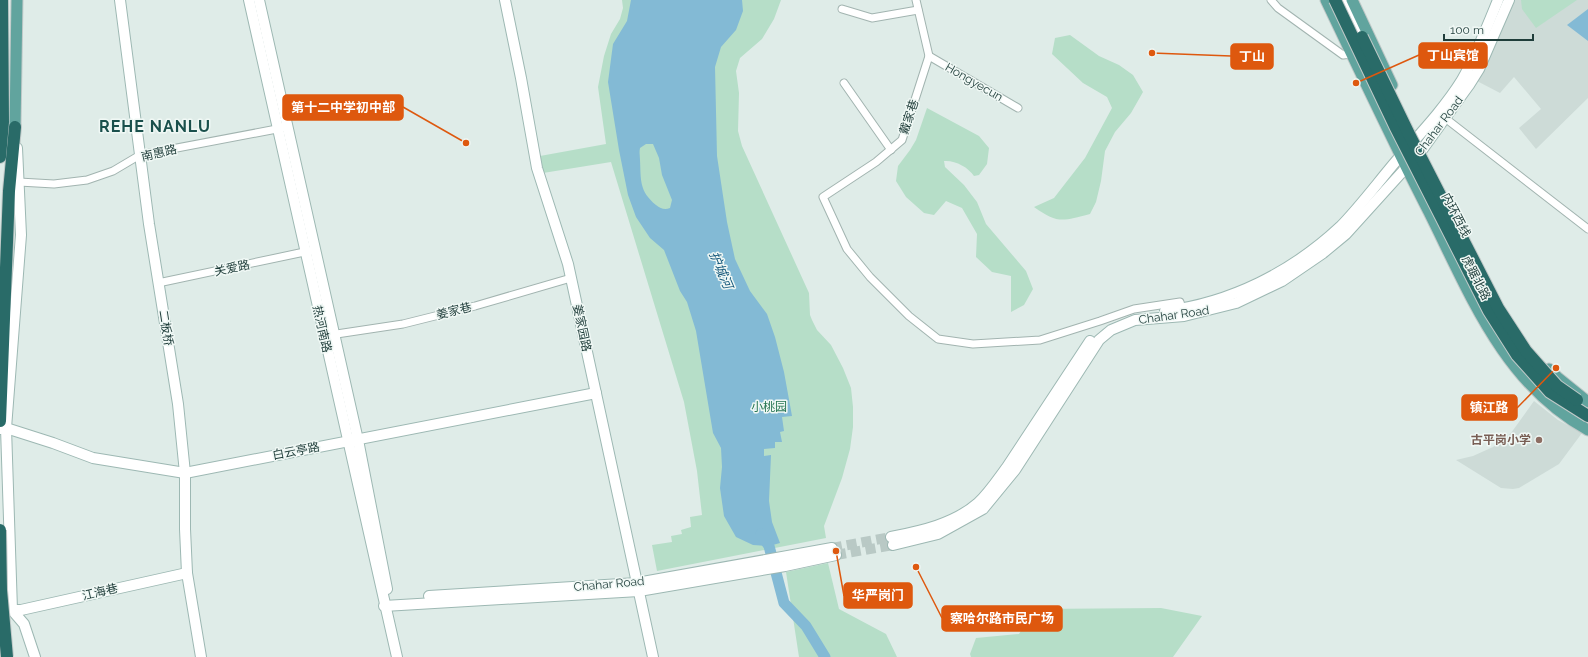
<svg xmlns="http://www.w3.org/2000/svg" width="1588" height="657" font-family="Raleway,'Noto Sans SC',sans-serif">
<rect width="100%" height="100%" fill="#dfece8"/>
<g fill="#cddbd7">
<polygon points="1515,0 1588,0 1588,98 1536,149 1519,128 1541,109 1514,77 1500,93 1477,81"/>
<polygon points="1534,401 1558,420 1582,433 1559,464 1519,488 1513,489 1501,488 1456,460 1473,456 1493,447 1511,433"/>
</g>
<g fill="#b6dec8">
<polygon points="622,0 781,0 774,19 762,39 740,58 736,71 739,93 738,131 742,146 809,293 810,315 812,320 817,330 831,345 843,368 851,388 853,407 853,427 850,449 842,478 824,526 826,538 657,571 652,545 672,542 671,536 682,534 681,530 691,527 690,517 702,515 697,471 684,402 611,162 543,173 540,156 606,144 598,87 604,56 611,34 620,19 623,8"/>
<polygon points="1521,0 1577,0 1536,28 1522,9"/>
<path d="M1070,35L1099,56L1119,65L1133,75L1143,92L1131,113L1115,132L1105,151L1101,181L1096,202L1090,214C1062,221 1058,224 1034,207L1054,198L1085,158L1112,108L1107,97L1083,83L1052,54L1055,38Z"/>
<path d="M927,108L979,136L989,148L987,164L979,175L974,176C968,167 955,160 944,161L945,167L964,185L977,202L986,224L1026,271L1033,289L1024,305L1011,312V276L992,272L976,257L977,234L962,208L946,201L934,215L924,213L906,197L896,181L898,166L910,150L916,140Z"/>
<polygon points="828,563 839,609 886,634 897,657 799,657 786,572"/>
<polygon points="1161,608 1202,616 1173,657 971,657 970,654 976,638 1019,634 1034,609"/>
</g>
<g fill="#83bad5" fill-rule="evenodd">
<path d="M631,0H742L743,11L736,30L721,47L715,67L717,156L727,222L735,259L750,291L767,314L775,337L784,372L792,416L782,417L784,431L780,432L782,442H775V448L764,449V456L771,455L769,501L772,522L780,543L769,546L753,545L736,537L724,516L720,488L722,467L721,448L713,433L696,331L687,302L680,291L664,250L650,238L636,217L628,195L619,150L608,82L613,44L627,21ZM646,144H653L659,158L662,175L672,200L670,208C665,210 661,209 656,205C639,191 641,180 640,160C640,156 639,153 640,148Z"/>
<polygon points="1588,9 1588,41 1567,25"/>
</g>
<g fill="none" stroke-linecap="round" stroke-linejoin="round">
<polyline stroke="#83bad5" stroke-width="11" points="761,534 769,546 784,603 806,626 825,657"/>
<g stroke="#b9c9c5" stroke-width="10" stroke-dasharray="10 5" stroke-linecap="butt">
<polyline points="832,548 891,537"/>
<polyline points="836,555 893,545"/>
</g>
<defs>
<g id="street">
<polyline points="916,0 929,56 902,140 876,162 823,197 847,249 870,277 909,316 938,339 973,344 1040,340 1100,321 1134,309 1180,302 1183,312"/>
<polyline points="1271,0 1278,8 1343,55 1352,54"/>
<polyline points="842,9 872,18 918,10"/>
<polyline points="929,56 1018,108"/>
<polyline points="844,83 891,150"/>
<polyline points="1445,118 1588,229"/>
<polyline points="19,182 54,184 87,180 113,171 140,155 282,128"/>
<polyline points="158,283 309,251"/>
<polyline points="330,335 403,324 475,306 571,278"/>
</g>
<g id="secondary">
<polyline points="120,0 149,224 178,404 185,473 185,529 187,573 201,657"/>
<polyline points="249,0 397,657"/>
<polyline points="259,0 358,440 387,589"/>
<polyline points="505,0 521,78 537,168 568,264 653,657"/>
<polyline points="1345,0 1358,29"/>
<polyline points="17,148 21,235 6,428 12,610 24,624 35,657"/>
<path d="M1165,311C1230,303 1292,272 1340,227C1359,208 1379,181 1397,160C1419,135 1444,109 1462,80C1476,55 1487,27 1498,0"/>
<polyline points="0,429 6,428 53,443 93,458 185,473 596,393"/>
<path d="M891,537C921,531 954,524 978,503C989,493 998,479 1007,467L1090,341"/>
<polyline points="893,545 938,534 983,509 1015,470 1099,340 1111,330 1135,320 1184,316 1236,303 1282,281 1323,253 1346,234 1422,150 1445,118 1469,85 1479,69 1509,0"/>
<polyline points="429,596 637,583 832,548"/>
<polyline points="384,606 639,591 785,566 836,555"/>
<polyline points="12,610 21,610 187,573"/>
</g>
<g id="primary">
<path d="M1326,0C1360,71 1393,142 1429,212C1470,294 1504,384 1588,430"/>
<polyline points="1352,0 1392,85"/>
<polyline points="15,127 17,0"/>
<polyline points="1549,369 1557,377 1588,402"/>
</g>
<g id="highway">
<polyline points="0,157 3,122 2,0"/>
<polyline points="0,421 9,191 15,127"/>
</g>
</defs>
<use href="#street" stroke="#a2b4b0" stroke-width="9"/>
<use href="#secondary" stroke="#9db8b3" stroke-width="12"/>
<use href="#primary" stroke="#c0c9c8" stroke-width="13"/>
<use href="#highway" stroke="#c0c9c8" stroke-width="14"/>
<use href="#street" stroke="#fff" stroke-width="7"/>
<use href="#secondary" stroke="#fff" stroke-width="10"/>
<use href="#primary" stroke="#61a49e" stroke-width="11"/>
<use href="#highway" stroke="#296b68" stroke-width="12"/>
<defs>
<g id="highway-bridge">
<polyline points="1335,0 1395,126 1489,311 1517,355 1550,392 1588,416"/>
<polyline points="1362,37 1409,134 1498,308 1526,351 1557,386 1577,400"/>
<polyline points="0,530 1,590 7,657"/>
</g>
</defs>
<use href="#highway-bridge" stroke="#c0c9c8" stroke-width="14" stroke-linecap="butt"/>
<use href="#highway-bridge" stroke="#296b68" stroke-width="12"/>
</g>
<circle fill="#8d6e63" stroke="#f0f8f5" stroke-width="1.5" cx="1539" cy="440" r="4"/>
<g text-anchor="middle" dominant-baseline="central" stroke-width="3" stroke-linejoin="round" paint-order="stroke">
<g font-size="12" fill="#1f3d3a" stroke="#f0f8f5">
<text transform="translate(974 82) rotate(30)">Hongyecun</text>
<text transform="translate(909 117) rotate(-72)">戴家巷</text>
<text transform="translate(1439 126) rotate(-53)">Chahar Road</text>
<text transform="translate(159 153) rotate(-13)">南惠路</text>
<text transform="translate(1456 215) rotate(63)">内环西线</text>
<text transform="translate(232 268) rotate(-12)">关爱路</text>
<text transform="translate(1476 278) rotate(63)">虎踞北路</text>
<text transform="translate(454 311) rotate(-14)">姜家巷</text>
<text transform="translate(1174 315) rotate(-8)">Chahar Road</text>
<text transform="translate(166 328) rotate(81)">二板桥</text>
<text transform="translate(582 328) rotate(78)">姜家园路</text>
<text transform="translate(322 329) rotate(77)">热河南路</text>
<text transform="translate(296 451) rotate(-11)">白云亭路</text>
<text transform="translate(609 584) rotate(-5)">Chahar Road</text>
<text transform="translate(100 592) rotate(-13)">江海巷</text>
</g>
<g font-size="12" fill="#277653" stroke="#f0f8f5">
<text x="769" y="407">小桃园</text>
</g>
<g font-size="12" font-weight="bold" fill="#785e54" stroke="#f0f8f5" text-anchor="end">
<text x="1531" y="440">古平岗小学</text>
</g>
<g font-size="13" font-style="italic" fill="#16597c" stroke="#f0f8f5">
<text transform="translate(721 270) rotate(67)">护城河</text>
</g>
<g font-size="16" font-weight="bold" letter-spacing="1" fill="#1a504c" stroke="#f0f8f5">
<text x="155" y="126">REHE NANLU</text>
</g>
</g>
<path fill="none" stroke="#de580e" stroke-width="1.5" d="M1356 83L1419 55M1152 53L1231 56M466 143L403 107M1556 368L1517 408M836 551L844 596M916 567L942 618"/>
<g fill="#de580e" stroke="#f0f8f5" stroke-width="1.5">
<circle cx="1356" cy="83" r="4"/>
<circle cx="1152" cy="53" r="4"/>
<circle cx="466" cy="143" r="4"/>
<circle cx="1556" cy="368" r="4"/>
<circle cx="836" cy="551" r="4"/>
<circle cx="916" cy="567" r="4"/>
</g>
<g fill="#de580e" stroke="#de580e" stroke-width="1.5">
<rect x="1419" y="43" width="68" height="25" rx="4"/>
<rect x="1231" y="44" width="42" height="25" rx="4"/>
<rect x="283" y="95" width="120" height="25" rx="4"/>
<rect x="1462" y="395" width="55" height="25" rx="4"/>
<rect x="844" y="583" width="68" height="25" rx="4"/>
<rect x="942" y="606" width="120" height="25" rx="4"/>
</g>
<g font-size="13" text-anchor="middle" font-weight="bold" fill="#fff">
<text x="1453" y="60">丁山宾馆</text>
<text x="1252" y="61">丁山</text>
<text x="343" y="112">第十二中学初中部</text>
<text x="1489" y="412">镇江路</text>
<text x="878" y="600">华严岗门</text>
<text x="1002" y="623">察哈尔路市民广场</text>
</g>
<path d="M1444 34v6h89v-6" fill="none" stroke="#1f3d3a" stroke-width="2"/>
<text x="1450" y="34" font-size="12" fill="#1f3d3a" stroke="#f0f8f5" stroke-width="3" paint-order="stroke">100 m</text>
</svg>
